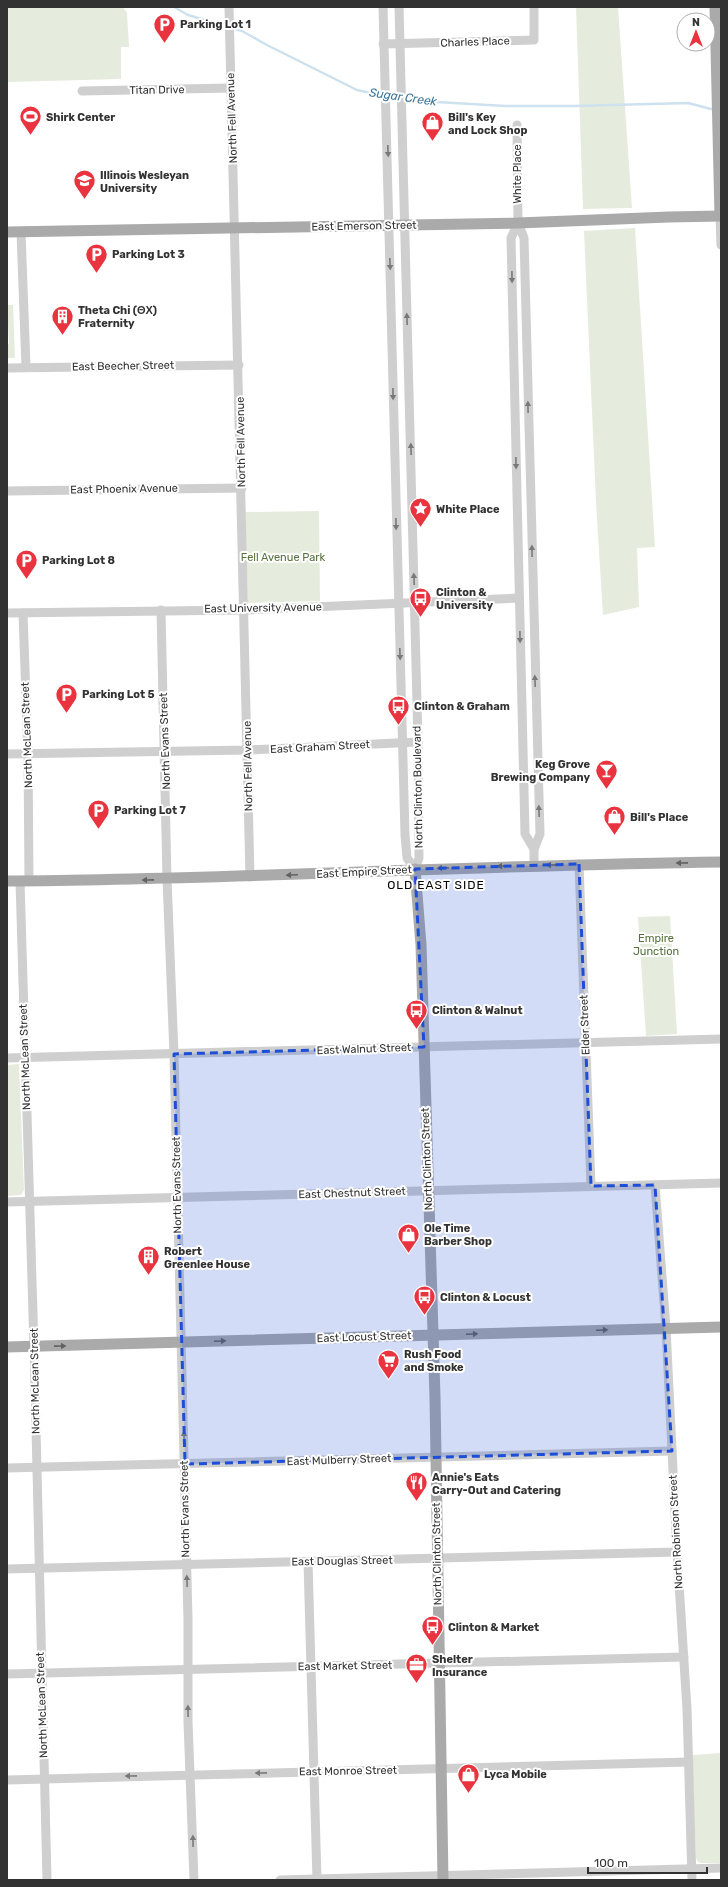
<svg xmlns="http://www.w3.org/2000/svg" width="728" height="1887" font-family="Rubik,sans-serif">
<rect width="100%" height="100%" fill="#fff"/>
<g fill="#e5ecde">
<polygon points="7,7 123,7 127,13 129,47 121,47 121,79 7,82"/>
<polygon points="576,7 618,7 632,208 583,209"/>
<polygon points="635,228 655,547 637,548 639,607 603,615 596,502 584,231"/>
<polygon points="7,305 13,305 15,358 7,358 7,344 9,344"/>
<polygon points="319,511 320,601 248,603 245,512"/>
<polygon points="670,916 677,1034 646,1036 638,917"/>
<polygon points="19,1064 24,1190 21,1195 7,1196 7,1065"/>
<polygon points="721,1753 721,1863 701,1863 697,1861 696,1857 692,1755"/>
</g>
<g fill="none" stroke-linecap="round" stroke-linejoin="round">
<polyline stroke="#cde1ee" stroke-width="2.5" points="174,7 188,15 242,31 267,45 357,90 375,94 437,102 505,106 573,106 688,103 715,110"/>
<g stroke="#cfcfcf" stroke-width="9">
<polyline points="229,7 250,877"/>
<polyline points="383,7 405,835 407,858 415,869"/>
<polyline points="399,7 418,742 419,858 415,869"/>
<polyline points="383,44 534,40 534,7"/>
<polyline points="82,91 231,88"/>
<polyline points="517,125 518,223 524,238 540,834 534,849 534,865"/>
<polyline points="720,216 721,245"/>
<polyline points="518,223 511,238 525,834 534,849"/>
<polyline points="21,232 26,367"/>
<polyline points="7,368 239,365"/>
<polyline points="7,491 242,488"/>
<polyline points="161,610 167,879 174,1054 188,1619 188,1722 194,1880"/>
<polyline points="7,613 245,610 519,598"/>
<polyline points="23,613 28,754 29,881"/>
<polyline points="7,754 248,750 418,742"/>
<polyline points="579,864 591,1186"/>
<polyline points="20,881 34,1347 47,1880"/>
<polyline points="7,1058 721,1039"/>
<polyline points="655,1185 666,1328 677,1552 687,1709 692,1880"/>
<polyline points="7,1202 721,1183"/>
<polyline points="7,1468 672,1451"/>
<polyline points="308,1562 317,1880"/>
<polyline points="7,1569 677,1552"/>
<polyline points="7,1674 684,1657"/>
<polyline points="7,1780 689,1762"/>
<polyline points="280,1880 721,1868"/>
</g>
<g stroke="#aaa" stroke-width="11">
<polyline points="715,7 720,216"/>
<polyline points="7,232 518,223 669,217 721,216"/>
<polyline points="415,869 421,945 435,1397 443,1880"/>
<path d="M7,881C245,879 483,865 721,862"/>
<polyline points="7,1347 721,1327"/>
</g>
</g>
<defs><path id="oneway-solid" d="M-6-.8H1V-3.2L6.5 0L1 3.2V.8H-6Z"/></defs>
<g fill="#797979">
<use href="#oneway-solid" transform="translate(388 151) rotate(88)"/>
<use href="#oneway-solid" transform="translate(390 264) rotate(88)"/>
<use href="#oneway-solid" transform="translate(512 277) rotate(89)"/>
<use href="#oneway-solid" transform="translate(407 319) rotate(-92)"/>
<use href="#oneway-solid" transform="translate(393 394) rotate(89)"/>
<use href="#oneway-solid" transform="translate(528 407) rotate(-91)"/>
<use href="#oneway-solid" transform="translate(411 449) rotate(-92)"/>
<use href="#oneway-solid" transform="translate(516 463) rotate(89)"/>
<use href="#oneway-solid" transform="translate(396 524) rotate(89)"/>
<use href="#oneway-solid" transform="translate(532 551) rotate(-91)"/>
<use href="#oneway-solid" transform="translate(414 579) rotate(-92)"/>
<use href="#oneway-solid" transform="translate(520 637) rotate(89)"/>
<use href="#oneway-solid" transform="translate(400 654) rotate(88)"/>
<use href="#oneway-solid" transform="translate(535 681) rotate(-92)"/>
<use href="#oneway-solid" transform="translate(539 811) rotate(-92)"/>
<use href="#oneway-solid" transform="translate(184 1437) rotate(-91)"/>
<use href="#oneway-solid" transform="translate(187 1581) rotate(-92)"/>
<use href="#oneway-solid" transform="translate(188 1711) rotate(-91)"/>
<use href="#oneway-solid" transform="translate(261 1773) rotate(179)"/>
<use href="#oneway-solid" transform="translate(131 1776) rotate(179)"/>
<use href="#oneway-solid" transform="translate(193 1841) rotate(-91)"/>
</g>
<g fill="#626262">
<use href="#oneway-solid" transform="translate(682 863) rotate(179)"/>
<use href="#oneway-solid" transform="translate(552 865) rotate(179)"/>
<use href="#oneway-solid" transform="translate(503 866) rotate(178)"/>
<use href="#oneway-solid" transform="translate(443 868) rotate(178)"/>
<use href="#oneway-solid" transform="translate(292 875) rotate(178)"/>
<use href="#oneway-solid" transform="translate(148 880) rotate(179)"/>
<use href="#oneway-solid" transform="translate(602 1330) rotate(-2)"/>
<use href="#oneway-solid" transform="translate(472 1334) rotate(-2)"/>
<use href="#oneway-solid" transform="translate(220 1341) rotate(-2)"/>
<use href="#oneway-solid" transform="translate(60 1346) rotate(-1)"/>
</g>
<path fill="#1d4ed8" fill-opacity="0.2" stroke="#1d4ed8" stroke-width="3" stroke-dasharray="8 5" stroke-linejoin="round" d="M579,864L591,1186L655,1185L672,1451L185,1464L174,1054L424,1047L415,869Z"/>
<defs>
<symbol id="parking-pin" viewBox="-11 -11 22 30"><path d="M0 17L-7.5 6A9.5 9.5 0 1 1 7.5 6Z" fill="#e93440" stroke="#fff"/><path d="M-3.5-5.5H1a3.5 3.5 0 0 1 0 7H-1V5.5H-3.5ZM-1-3.4V-.6H.8a1.4 1.4 0 0 0 0-2.8Z" fill="#fff"/></symbol>
<symbol id="stadium-pin" viewBox="-11 -11 22 30"><path d="M0 17L-7.5 6A9.5 9.5 0 1 1 7.5 6Z" fill="#e93440" stroke="#fff"/><path d="M0-5a6.5 5 0 1 0 0 10a6.5 5 0 1 0 0-10ZM-3.5-1.8h7v3.6h-7Z" fill="#fff"/></symbol>
<symbol id="shop-pin" viewBox="-11 -11 22 30"><path d="M0 17L-7.5 6A9.5 9.5 0 1 1 7.5 6Z" fill="#e93440" stroke="#fff"/><path d="M-5-2.5h2.3a2.7 3.5 0 0 1 5.4 0H5L5.5 6h-11ZM-1.5-2.5h3a1.5 2.3 0 0 0-3 0Z" fill="#fff"/></symbol>
<symbol id="university-pin" viewBox="-11 -11 22 30"><path d="M0 17L-7.5 6A9.5 9.5 0 1 1 7.5 6Z" fill="#e93440" stroke="#fff"/><path d="M0-5L7-2L0 1L-7-2ZM-4 1L0 2.5L4 1V4Q0 6-4 4Z" fill="#fff"/></symbol>
<symbol id="building-pin" viewBox="-11 -11 22 30"><path d="M0 17L-7.5 6A9.5 9.5 0 1 1 7.5 6Z" fill="#e93440" stroke="#fff"/><path d="M-4-6H4V6H1V3H-1V6H-4ZM-2.5-4.3h1.7v1.8h-1.7ZM.8-4.3h1.7v1.8H.8ZM-2.5-1h1.7V.8h-1.7ZM.8-1h1.7V.8H.8Z" fill="#fff"/></symbol>
<symbol id="sight-pin" viewBox="-11 -11 22 30"><path d="M0 17L-7.5 6A9.5 9.5 0 1 1 7.5 6Z" fill="#e93440" stroke="#fff"/><path d="M0-6L1.8-2.2L6-1.7L2.9 1.2L3.7 5.4L0 3.3L-3.7 5.4L-2.9 1.2L-6-1.7L-1.8-2.2Z" fill="#fff"/></symbol>
<symbol id="bus-pin" viewBox="-11 -11 22 30"><path d="M0 17L-7.5 6A9.5 9.5 0 1 1 7.5 6Z" fill="#e93440" stroke="#fff"/><path d="M-5-6H5V4H4V6H2V4H-2V6H-4V4H-5ZM-3.5-4V0h7V-4ZM-3.5 1.2v1.5H-2V1.2ZM2 1.2v1.5H3.5V1.2Z" fill="#fff"/></symbol>
<symbol id="bar-pin" viewBox="-11 -11 22 30"><path d="M0 17L-7.5 6A9.5 9.5 0 1 1 7.5 6Z" fill="#e93440" stroke="#fff"/><path d="M-6-5H6L.8 .8V4.5H3.5V6h-7V4.5H-.8V.8Z" fill="#fff"/></symbol>
<symbol id="supermarket-pin" viewBox="-11 -11 22 30"><path d="M0 17L-7.5 6A9.5 9.5 0 1 1 7.5 6Z" fill="#e93440" stroke="#fff"/><path d="M-6-5.5h2.5l.6 2H6L4.5 2H-2.5L-4.4-4H-6ZM-1.5 3.2a1.3 1.3 0 1 0 .1 0ZM3 3.2a1.3 1.3 0 1 0 .1 0Z" fill="#fff"/></symbol>
<symbol id="restaurant-pin" viewBox="-11 -11 22 30"><path d="M0 17L-7.5 6A9.5 9.5 0 1 1 7.5 6Z" fill="#e93440" stroke="#fff"/><path d="M-5-6h1v4h1v-4h1v4h1v-4h1v5L-1.5 .5V6h-2V.5L-5-1ZM5-6V6H3V1.5H1.5Q1.5-4 5-6Z" fill="#fff"/></symbol>
<symbol id="office-pin" viewBox="-11 -11 22 30"><path d="M0 17L-7.5 6A9.5 9.5 0 1 1 7.5 6Z" fill="#e93440" stroke="#fff"/><path d="M-6-3h4V-5.5h4V-3h4V5H-6ZM-1-4.5V-3h2v-1.5ZM-6 0V1H6V0Z" fill="#fff"/></symbol>
</defs>
<g fill-rule="evenodd">
<use href="#parking-pin" x="152" y="12" width="25" height="34"/>
<use href="#stadium-pin" x="18" y="104" width="25" height="34"/>
<use href="#shop-pin" x="420" y="110" width="25" height="34"/>
<use href="#university-pin" x="72" y="168" width="25" height="34"/>
<use href="#parking-pin" x="84" y="242" width="25" height="34"/>
<use href="#building-pin" x="50" y="304" width="25" height="34"/>
<use href="#sight-pin" x="408" y="496" width="25" height="34"/>
<use href="#parking-pin" x="14" y="548" width="25" height="34"/>
<use href="#bus-pin" x="408" y="586" width="25" height="34"/>
<use href="#parking-pin" x="54" y="682" width="25" height="34"/>
<use href="#bus-pin" x="386" y="694" width="25" height="34"/>
<use href="#bar-pin" x="594" y="758" width="25" height="34"/>
<use href="#parking-pin" x="86" y="798" width="25" height="34"/>
<use href="#shop-pin" x="602" y="804" width="25" height="34"/>
<use href="#bus-pin" x="404" y="998" width="25" height="34"/>
<use href="#shop-pin" x="396" y="1222" width="25" height="34"/>
<use href="#building-pin" x="136" y="1244" width="25" height="34"/>
<use href="#bus-pin" x="412" y="1284" width="25" height="34"/>
<use href="#supermarket-pin" x="376" y="1348" width="25" height="34"/>
<use href="#restaurant-pin" x="404" y="1470" width="25" height="34"/>
<use href="#bus-pin" x="420" y="1614" width="25" height="34"/>
<use href="#office-pin" x="404" y="1652" width="25" height="34"/>
<use href="#shop-pin" x="456" y="1762" width="25" height="34"/>
</g>
<g text-anchor="middle" dominant-baseline="central" stroke-width="4" stroke-linejoin="round" paint-order="stroke">
<g font-size="11" font-weight="bold" fill="#323232" stroke="#fff" text-anchor="start">
<text x="180" y="24">Parking Lot 1</text>
<text x="46" y="117">Shirk Center</text>
<text x="448" y="117">Bill's Key<tspan x="448" dy="13">and Lock Shop</tspan></text>
<text x="100" y="175">Illinois Wesleyan<tspan x="100" dy="13">University</tspan></text>
<text x="112" y="254">Parking Lot 3</text>
<text x="78" y="310">Theta Chi (ΘΧ)<tspan x="78" dy="13">Fraternity</tspan></text>
<text x="436" y="509">White Place</text>
<text x="42" y="560">Parking Lot 8</text>
<text x="436" y="592">Clinton &amp;<tspan x="436" dy="13">University</tspan></text>
<text x="82" y="694">Parking Lot 5</text>
<text x="414" y="706">Clinton &amp; Graham</text>
<text x="590" y="764" text-anchor="end">Keg Grove<tspan x="590" dy="13">Brewing Company</tspan></text>
<text x="114" y="810">Parking Lot 7</text>
<text x="630" y="817">Bill's Place</text>
<text x="432" y="1010">Clinton &amp; Walnut</text>
<text x="424" y="1228">Ole Time<tspan x="424" dy="13">Barber Shop</tspan></text>
<text x="164" y="1251">Robert<tspan x="164" dy="13">Greenlee House</tspan></text>
<text x="440" y="1297">Clinton &amp; Locust</text>
<text x="404" y="1354">Rush Food<tspan x="404" dy="13">and Smoke</tspan></text>
<text x="432" y="1477">Annie's Eats<tspan x="432" dy="13">Carry-Out and Catering</tspan></text>
<text x="448" y="1627">Clinton &amp; Market</text>
<text x="432" y="1659">Shelter<tspan x="432" dy="13">Insurance</tspan></text>
<text x="484" y="1774">Lyca Mobile</text>
</g>
<g font-size="11" fill="#323232" stroke="#fff">
<text transform="translate(475 42) rotate(-2)">Charles Place</text>
<text transform="translate(157 90) rotate(-1)">Titan Drive</text>
<text transform="translate(232 118) rotate(-92)">North Fell Avenue</text>
<text transform="translate(517 174) rotate(-90)">White Place</text>
<text transform="translate(364 226) rotate(-1)">East Emerson Street</text>
<text transform="translate(123 366) rotate(-1)">East Beecher Street</text>
<text transform="translate(241 442) rotate(-91)">North Fell Avenue</text>
<text transform="translate(124 489) rotate(-1)">East Phoenix Avenue</text>
<text transform="translate(263 608) rotate(-1)">East University Avenue</text>
<text transform="translate(27 735) rotate(-92)">North McLean Street</text>
<text transform="translate(165 741) rotate(-92)">North Evans Street</text>
<text transform="translate(320 747) rotate(-3)">East Graham Street</text>
<text transform="translate(248 766) rotate(-91)">North Fell Avenue</text>
<text transform="translate(418 787) rotate(-91)">North Clinton Boulevard</text>
<text transform="translate(364 872) rotate(-3)">East Empire Street</text>
<text transform="translate(585 1025) rotate(-92)">Elder Street</text>
<text transform="translate(364 1049) rotate(-2)">East Walnut Street</text>
<text transform="translate(25 1057) rotate(-92)">North McLean Street</text>
<text transform="translate(427 1159) rotate(-92)">North Clinton Street</text>
<text transform="translate(177 1185) rotate(-91)">North Evans Street</text>
<text transform="translate(352 1193) rotate(-2)">East Chestnut Street</text>
<text transform="translate(364 1337) rotate(-2)">East Locust Street</text>
<text transform="translate(35 1381) rotate(-91)">North McLean Street</text>
<text transform="translate(339 1460) rotate(-2)">East Mulberry Street</text>
<text transform="translate(185 1509) rotate(-91)">North Evans Street</text>
<text transform="translate(676 1532) rotate(-93)">North Robinson Street</text>
<text transform="translate(437 1554) rotate(-91)">North Clinton Street</text>
<text transform="translate(342 1561) rotate(-1)">East Douglas Street</text>
<text transform="translate(345 1666) rotate(-1)">East Market Street</text>
<text transform="translate(42 1705) rotate(-92)">North McLean Street</text>
<text transform="translate(348 1771) rotate(-1)">East Monroe Street</text>
</g>
<g font-size="11" fill="#55703d" stroke="#fff">
<text x="283" y="557">Fell Avenue Park</text>
<text x="656" y="938">Empire<tspan x="656" dy="13">Junction</tspan></text>
</g>
<g font-size="12" font-style="italic" fill="#3d7497" stroke="#fff">
<text transform="translate(403 97) rotate(8)">Sugar Creek</text>
</g>
<g font-size="12" letter-spacing="1" fill="#000" stroke="#fff">
<text x="436" y="885">OLD EAST SIDE</text>
</g>
</g>
<rect width="728" height="1887" fill="none" stroke="#323232" stroke-width="16"/>
<g transform="translate(696 32)"><circle r="19" fill="#ffffff" stroke="#adadad"/>
<path d="M0-3L7 15L0 10L-7 15Z" fill="#e93440"/>
<text y="-6" font-size="11" font-weight="bold" text-anchor="middle" fill="#323232">N</text>
</g>
<path d="M588 1867v6h119v-6" fill="none" stroke="#323232" stroke-width="2"/>
<text x="594" y="1867" font-size="12" fill="#323232" stroke="#ffffff" stroke-width="3" paint-order="stroke">100 m</text>
</svg>
